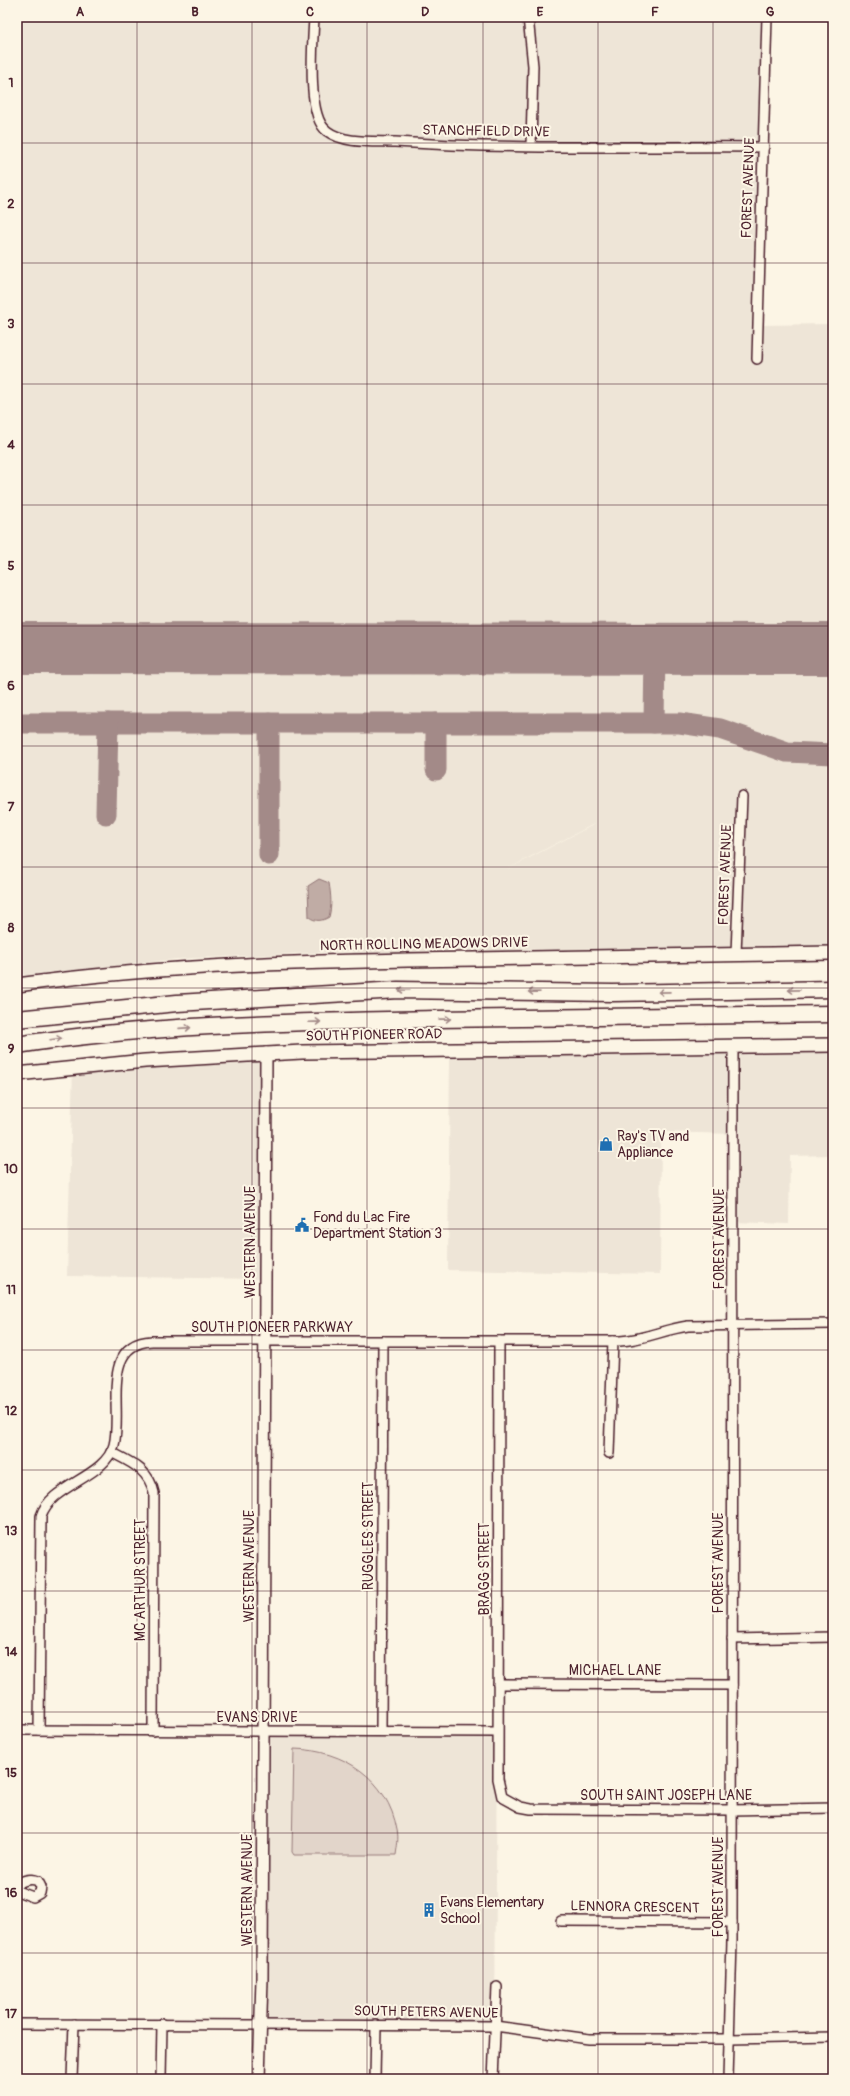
<svg xmlns="http://www.w3.org/2000/svg" width="850" height="2096" font-family="Pangolin,sans-serif">
<rect width="100%" height="100%" fill="#fcf5e5"/>
<filter id="ink" filterUnits="userSpaceOnUse"><feTurbulence type="fractalNoise" baseFrequency=".025" numOctaves="2"/><feDisplacementMap in="SourceGraphic" scale="8" xChannelSelector="R" yChannelSelector="G"/><feConvolveMatrix kernelMatrix="1 2 1 2 8 2 1 2 1" color-interpolation-filters="sRGB"/></filter>
<g filter="url(#ink)">
<g fill="#eee5d7" fill-rule="evenodd">
<path d="M17,17H763L754,325L833,324V953L336,961L354,951L179,959L17,976ZM594,824H595L506,870L528,858Z"/>
<polygon points="833,1045 833,1155 790,1156 789,1224 733,1222 733,1134 661,1132 660,1274 448,1270 450,1050"/>
<polygon points="266,1053 265,1279 67,1276 73,1068"/>
<polygon points="263,1731 497,1732 495,2026 260,2025"/>
</g>
<path fill="#e2d5ca" stroke="#967a7a" d="M294,1749C344,1750 388,1779 397,1830C399,1838 397,1847 396,1855H294L292,1852Z"/>
<path fill="#c0aca5" stroke="#917474" d="M319,879L329,883C331,895 332,906 329,917C323,921 315,922 309,917L308,886Z"/>
<g fill="none" stroke-linecap="round" stroke-linejoin="round">
<g stroke="#a38a88" stroke-width="21">
<polyline points="17,723 680,723 720,729 787,752 833,754"/>
<polyline points="269,723 269,855"/>
<polyline points="654,723 655,649"/>
<polyline points="436,770 436,723"/>
<polyline points="106,814 108,723"/>
</g>
<polyline stroke="#a38a88" stroke-width="52" points="17,648 833,649"/>
<defs>
<g id="minor">
<path d="M314,17C313,42 306,116 327,131C344,144 374,141 395,142C517,150 641,146 764,147"/>
<polyline points="528,17 533,66 531,146"/>
<polyline points="757,359 767,17"/>
<polyline points="736,954 742,796"/>
<polyline points="499,1341 498,1779 502,1797 520,1807 531,1809 732,1810 833,1808"/>
<path d="M111,1452C130,1462 149,1469 154,1493L153,1731"/>
<polyline points="609,1453 613,1341"/>
<polyline points="732,1639 833,1637"/>
<polyline points="498,1684 732,1685"/>
<polyline points="17,1730 497,1732"/>
<path d="M39,1730L41,1516C51,1484 105,1478 114,1445C123,1412 99,1343 152,1341H620C644,1340 665,1329 688,1326L833,1324"/>
<polyline points="381,1731 383,1341"/>
<path d="M17,1884C24,1880 31,1878 38,1881L41,1887L40,1893L33,1897L17,1891"/>
<polyline points="561,1921 732,1922"/>
<polyline points="17,2024 495,2026 589,2039 729,2039 833,2037"/>
<polyline points="72,2079 74,2024"/>
<polyline points="161,2079 162,2024"/>
<polyline points="375,2079 376,2025"/>
<polyline points="493,2079 497,1987"/>
<polyline points="728,2079 732,1941 733,1046"/>
</g>
<polyline id="tertiary" points="259,2079 262,1979 266,1053"/>
<g id="secondary">
<path d="M17,985C169,964 323,961 476,959C595,957 714,955 833,953"/>
<polyline points="17,1074 145,1061 302,1052 833,1045"/>
</g>
<g id="motorway">
<polyline points="17,1019 177,1003 398,990 613,993 833,989"/>
<path d="M17,1045C155,1024 296,1022 435,1019C567,1017 700,1016 833,1014"/>
</g>
</defs>
<use href="#minor" stroke="#4a1f2b" stroke-width="12"/>
<use href="#tertiary" stroke="#4a1f2b" stroke-width="14"/>
<use href="#secondary" stroke="#4a1f2b" stroke-width="16"/>
<use href="#motorway" stroke="#4a1f2b" stroke-width="19"/>
<use href="#minor" stroke="#fcf5e5" stroke-width="9"/>
<use href="#tertiary" stroke="#fcf5e5" stroke-width="11"/>
<use href="#secondary" stroke="#fcf5e5" stroke-width="13"/>
<use href="#motorway" stroke="#fcf5e5" stroke-width="16"/>
</g>
<defs><path id="oneway-shaft" d="M-6 0H5M1.5-3L5.5 0L1.5 3" fill="none" stroke-width="1.6" stroke-linecap="round" stroke-linejoin="round"/></defs>
<g stroke="#a38a88">
<use href="#oneway-shaft" transform="translate(404 990) rotate(-180)"/>
<use href="#oneway-shaft" transform="translate(794 990) rotate(179)"/>
<use href="#oneway-shaft" transform="translate(534 992) rotate(-179)"/>
<use href="#oneway-shaft" transform="translate(664 992) rotate(179)"/>
<use href="#oneway-shaft" transform="translate(445 1019) rotate(-1)"/>
<use href="#oneway-shaft" transform="translate(315 1022) rotate(-2)"/>
<use href="#oneway-shaft" transform="translate(185 1028) rotate(-4)"/>
<use href="#oneway-shaft" transform="translate(56 1039) rotate(-7)"/>
</g>
</g>
<path fill="none" stroke="#4a1f2b" stroke-width="1" stroke-opacity="0.55" d="M137,17V2079M252,17V2079M367,17V2079M483,17V2079M598,17V2079M713,17V2079M17,143H833M17,263H833M17,384H833M17,505H833M17,626H833M17,746H833M17,867H833M17,988H833M17,1108H833M17,1229H833M17,1350H833M17,1470H833M17,1591H833M17,1712H833M17,1833H833M17,1953H833"/>
<defs>
<symbol id="shop-bare" viewBox="-9 -9 18 18"><path d="M-5-2.5h2.3a2.7 3.5 0 0 1 5.4 0H5L5.5 6h-11ZM-1.5-2.5h3a1.5 2.3 0 0 0-3 0Z" fill="#1f6fb2" stroke="#fcf5e5" stroke-width="2.5" paint-order="stroke"/></symbol>
<symbol id="civic-bare" viewBox="-9 -9 18 18"><path d="M-.6-6.5H3V-4.5H.6V-3L4-1V1h2V6H-6V1h2V-1L-.6-3ZM-1.2 2.5V6h2.4V2.5Z" fill="#1f6fb2" stroke="#fcf5e5" stroke-width="2.5" paint-order="stroke"/></symbol>
<symbol id="building-bare" viewBox="-9 -9 18 18"><path d="M-4-6H4V6H1V3H-1V6H-4ZM-2.5-4.3h1.7v1.8h-1.7ZM.8-4.3h1.7v1.8H.8ZM-2.5-1h1.7V.8h-1.7ZM.8-1h1.7V.8H.8Z" fill="#1f6fb2" stroke="#fcf5e5" stroke-width="2.5" paint-order="stroke"/></symbol>
</defs>
<g fill-rule="evenodd">
<use href="#shop-bare" x="596" y="1134" width="20" height="20"/>
<use href="#civic-bare" x="292" y="1215" width="20" height="20"/>
<use href="#building-bare" x="419" y="1900" width="20" height="20"/>
</g>
<g text-anchor="middle" dominant-baseline="central" stroke-width="4" stroke-linejoin="round" paint-order="stroke">
<g font-size="14" fill="#4a1f2b" stroke="#fcf5e5">
<text transform="translate(486 131) rotate(1)">STANCHFIELD DRIVE</text>
<text transform="translate(748 188) rotate(-88)">FOREST AVENUE</text>
<text transform="translate(725 875) rotate(-88)">FOREST AVENUE</text>
<text transform="translate(424 944) rotate(-1)">NORTH ROLLING MEADOWS DRIVE</text>
<text transform="translate(374 1035) rotate(-1)">SOUTH PIONEER ROAD</text>
<text transform="translate(719 1239) rotate(-90)">FOREST AVENUE</text>
<text transform="translate(250 1242) rotate(-90)">WESTERN AVENUE</text>
<text x="272" y="1327">SOUTH PIONEER PARKWAY</text>
<text transform="translate(368 1536) rotate(-90)">RUGGLES STREET</text>
<text transform="translate(718 1563) rotate(-90)">FOREST AVENUE</text>
<text transform="translate(249 1566) rotate(-90)">WESTERN AVENUE</text>
<text transform="translate(484 1569) rotate(-90)">BRAGG STREET</text>
<text transform="translate(140 1580) rotate(-90)">MC ARTHUR STREET</text>
<text x="615" y="1670">MICHAEL LANE</text>
<text x="257" y="1717">EVANS DRIVE</text>
<text x="666" y="1795">SOUTH SAINT JOSEPH LANE</text>
<text transform="translate(718 1887) rotate(-90)">FOREST AVENUE</text>
<text transform="translate(247 1890) rotate(-90)">WESTERN AVENUE</text>
<text transform="translate(635 1907) rotate(1)">LENNORA CRESCENT</text>
<text transform="translate(426 2012) rotate(1)">SOUTH PETERS AVENUE</text>
</g>
<g font-size="14" fill="#4a1f2b" stroke="#fcf5e5" text-anchor="start">
<text x="617" y="1136">Ray's TV and<tspan x="617" dy="16">Appliance</tspan></text>
<text x="313" y="1217">Fond du Lac Fire<tspan x="313" dy="16">Department Station 3</tspan></text>
<text x="440" y="1902">Evans Elementary<tspan x="440" dy="16">School</tspan></text>
</g>
</g>
<rect width="850" height="2096" fill="none" stroke="#fcf5e5" stroke-width="44"/>
<rect x="22" y="22" width="806" height="2052" fill="none" stroke="#4a1f2b" stroke-width="1.5"/>
<g font-size="13" text-anchor="middle" font-weight="bold" fill="#4a1f2b">
<text x="80" y="16">A</text>
<text x="195" y="16">B</text>
<text x="310" y="16">C</text>
<text x="425" y="16">D</text>
<text x="540" y="16">E</text>
<text x="655" y="16">F</text>
<text x="770" y="16">G</text>
<text x="11" y="87">1</text>
<text x="11" y="208">2</text>
<text x="11" y="328">3</text>
<text x="11" y="449">4</text>
<text x="11" y="570">5</text>
<text x="11" y="690">6</text>
<text x="11" y="811">7</text>
<text x="11" y="932">8</text>
<text x="11" y="1053">9</text>
<text x="11" y="1173">10</text>
<text x="11" y="1294">11</text>
<text x="11" y="1415">12</text>
<text x="11" y="1535">13</text>
<text x="11" y="1656">14</text>
<text x="11" y="1777">15</text>
<text x="11" y="1897">16</text>
<text x="11" y="2018">17</text>
</g>
</svg>
